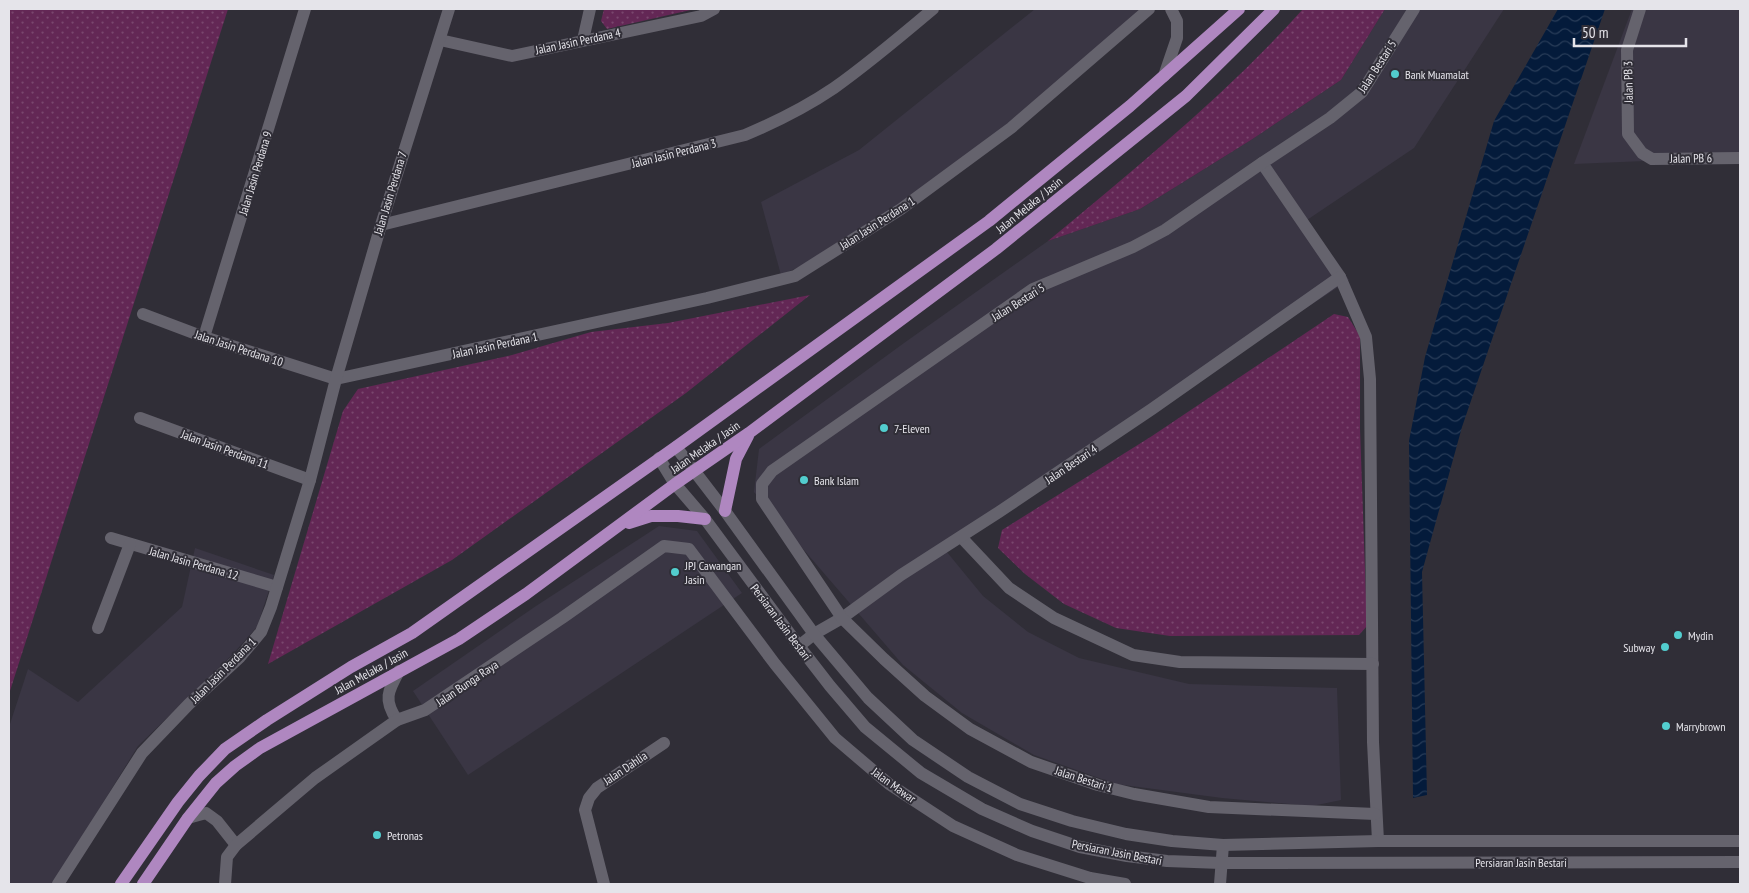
<svg xmlns="http://www.w3.org/2000/svg" width="1749" height="893" font-family="'PT Sans Narrow',sans-serif">
<defs>
<pattern id="grass-dots" width="8" height="8" patternUnits="userSpaceOnUse" patternTransform="scale(1.25)"><rect width="8" height="8" fill="#632755"/><path d="M2 2h.1M6 6h.1" fill="none" stroke="#79466e" stroke-width="1.8" stroke-linecap="round"/></pattern>
<pattern id="water-waves" width="16" height="10" patternUnits="userSpaceOnUse" patternTransform="scale(1.25)"><rect width="16" height="10" fill="#041b3b"/><path d="M0 5q4-4 8 0t8 0" fill="none" stroke="#283c58"/></pattern>
</defs>
<rect width="100%" height="100%" fill="#302e37"/>
<g fill="#3a3644">
<polygon points="1035,9 1144,9 1006,134 828,254 781,275 761,202 859,150"/>
<polygon points="1385,9 1504,9 1414,148 1307,220 1349,280 942,546 983,596 1028,632 1079,658 1189,684 1337,688 1341,800 1312,806 1222,798 1116,784 1034,755 962,713 903,665 754,492 759,449 904,343 1048,241 1140,209 1251,140 1341,80"/>
<polygon points="1632,9 1740,9 1740,157 1574,164"/>
<polygon points="659,526 697,531 742,593 468,775 413,691 536,606"/>
<polygon points="195,548 274,575 257,627 232,655 138,746 53,884 9,884 9,727 28,669 78,702 182,607"/>
</g>
<g fill="url(#grass-dots)">
<polygon points="9,9 228,9 9,694"/>
<polygon points="604,9 695,9 607,29 601,21"/>
<path d="M1303,9H1385L1341,80L1251,140L1140,209L1048,241C1136,168 1227,94 1303,9Z"/>
<polygon points="810,295 686,393 452,560 268,664 343,411 358,389 512,355 591,332 668,323"/>
<polygon points="1334,314 1348,317 1360,336 1360,429 1367,626 1359,635 1170,636 1116,628 1064,604 1025,574 998,548 1002,530 1152,436"/>
</g>
<polygon fill="url(#water-waves)" points="1558,9 1605,9 1462,427 1422,572 1427,795 1413,798 1409,441 1425,357 1494,121"/>
<g fill="none" stroke-linecap="round" stroke-linejoin="round">
<g stroke="#65636d" stroke-width="12">
<polyline points="1640,9 1627,50 1628,134 1642,153 1652,159 1740,158"/>
<polyline points="440,40 512,56 701,16 714,9"/>
<polyline points="583,40 590,9"/>
<polyline points="1164,76 1177,38 1177,21 1171,9"/>
<polyline points="1262,163 1340,277 1366,337 1370,379 1373,742 1378,841"/>
<path d="M381,225L745,135C776,122 806,107 834,88C868,64 901,36 933,9"/>
<polyline points="143,314 204,337 336,379"/>
<polyline points="204,337 305,9"/>
<polyline points="336,379 707,298 795,276 901,209 1011,128 1149,9"/>
<polyline points="140,418 310,480"/>
<polyline points="961,537 1009,588 1054,618 1133,655 1180,662 1373,664"/>
<polyline points="111,538 277,587"/>
<polyline points="98,628 130,544"/>
<polyline points="799,646 814,634 842,618 901,575 999,512 1152,409 1340,277"/>
<path d="M397,720C383,700 388,691 399,671"/>
<polyline points="1375,814 1209,807 1134,794 1098,785 1031,762 970,729 925,696 884,659 842,618 762,499 762,484 772,471 1033,289 1133,247 1165,230 1262,163 1330,118 1362,92 1414,9"/>
<polyline points="188,818 206,813 217,821 236,845"/>
<polyline points="58,884 142,753 189,704 240,657 261,632 271,607 310,480 336,379 381,225 449,9"/>
<polyline points="225,884 227,857 236,845 315,778 397,720 425,710 562,618 664,546 689,549 775,664 835,738 889,784 953,826 1017,855 1090,878 1125,884"/>
<polyline points="604,884 585,810 589,798 597,788 664,743"/>
<polyline points="1220,884 1223,845"/>
</g>
<g stroke="#65636d" stroke-width="12">
<polyline points="676,447 725,511 814,634 868,698 913,740 968,777 1020,804 1072,821 1126,834 1172,841 1223,845 1378,841 1740,841"/>
<polyline points="659,458 675,484 705,519 799,646 830,686 865,727 921,773 982,809 1032,831 1080,847 1127,856 1167,861 1221,863 1740,862"/>
</g>
<g stroke="#af87c0" stroke-width="12">
<polyline points="725,511 736,459 748,436"/>
<polyline points="629,523 651,516 678,516 705,519"/>
<polyline points="121,884 178,802 199,776 225,749 267,720 351,667 412,633 676,447 989,221 1130,106 1239,9"/>
<polyline points="143,884 188,818 216,783 235,766 260,748 459,639 526,594 675,484 749,433 996,249 1186,96 1274,9"/>
</g>
</g>
<g fill="#52cdce" stroke="#302e37" stroke-width="2">
<circle cx="1395" cy="74" r="5"/>
<circle cx="884" cy="428" r="5"/>
<circle cx="804" cy="480" r="5"/>
<circle cx="675" cy="572" r="5"/>
<circle cx="1678" cy="635" r="5"/>
<circle cx="1665" cy="647" r="5"/>
<circle cx="1666" cy="726" r="5"/>
<circle cx="377" cy="835" r="5"/>
</g>
<g text-anchor="middle" dominant-baseline="central" stroke-width="4" stroke-linejoin="round" paint-order="stroke">
<g font-size="12" fill="#e5e4ea" stroke="#302e37">
<text transform="translate(578 41) rotate(-12)">Jalan Jasin Perdana 4</text>
<text transform="translate(1377 66) rotate(-57)">Jalan Bestari 5</text>
<text transform="translate(1628 82) rotate(-91)">Jalan PB 3</text>
<text transform="translate(674 153) rotate(-14)">Jalan Jasin Perdana 3</text>
<text transform="translate(1691 158) rotate(-1)">Jalan PB 6</text>
<text transform="translate(255 173) rotate(-73)">Jalan Jasin Perdana 9</text>
<text transform="translate(390 193) rotate(-73)">Jalan Jasin Perdana 7</text>
<text transform="translate(1029 205) rotate(-39)">Jalan Melaka / Jasin</text>
<text transform="translate(877 223) rotate(-33)">Jalan Jasin Perdana 1</text>
<text transform="translate(1018 302) rotate(-32)">Jalan Bestari 5</text>
<text transform="translate(495 345) rotate(-12)">Jalan Jasin Perdana 1</text>
<text transform="translate(239 348) rotate(18)">Jalan Jasin Perdana 10</text>
<text transform="translate(705 447) rotate(-35)">Jalan Melaka / Jasin</text>
<text transform="translate(225 449) rotate(20)">Jalan Jasin Perdana 11</text>
<text transform="translate(1071 464) rotate(-34)">Jalan Bestari 4</text>
<text transform="translate(194 563) rotate(16)">Jalan Jasin Perdana 12</text>
<text transform="translate(781 622) rotate(53)">Persiaran Jasin Bestari</text>
<text transform="translate(223 670) rotate(-45)">Jalan Jasin Perdana 1</text>
<text transform="translate(371 671) rotate(-29)">Jalan Melaka / Jasin</text>
<text transform="translate(467 683) rotate(-34)">Jalan Bunga Raya</text>
<text transform="translate(625 768) rotate(-34)">Jalan Dahlia</text>
<text transform="translate(1084 779) rotate(18)">Jalan Bestari 1</text>
<text transform="translate(894 785) rotate(36)">Jalan Mawar</text>
<text transform="translate(1117 852) rotate(11)">Persiaran Jasin Bestari</text>
<text x="1521" y="862">Persiaran Jasin Bestari</text>
</g>
<g font-size="12" fill="#e5e4ea" stroke="#302e37" text-anchor="start">
<text x="1405" y="74">Bank Muamalat</text>
<text x="894" y="428">7-Eleven</text>
<text x="814" y="480">Bank Islam</text>
<text x="685" y="565">JPJ Cawangan<tspan x="685" dy="14">Jasin</tspan></text>
<text x="1688" y="635">Mydin</text>
<text x="1655" y="647" text-anchor="end">Subway</text>
<text x="1676" y="726">Marrybrown</text>
<text x="387" y="835">Petronas</text>
</g>
</g>
<rect width="1749" height="893" fill="none" stroke="#e5e4ea" stroke-width="20"/>
<path d="M1574 38v8h112v-8" fill="none" stroke="#e5e4ea" stroke-width="2.5"/>
<text x="1582" y="38" font-size="15" fill="#e5e4ea" stroke="#302e37" stroke-width="4" paint-order="stroke">50 m</text>
</svg>
